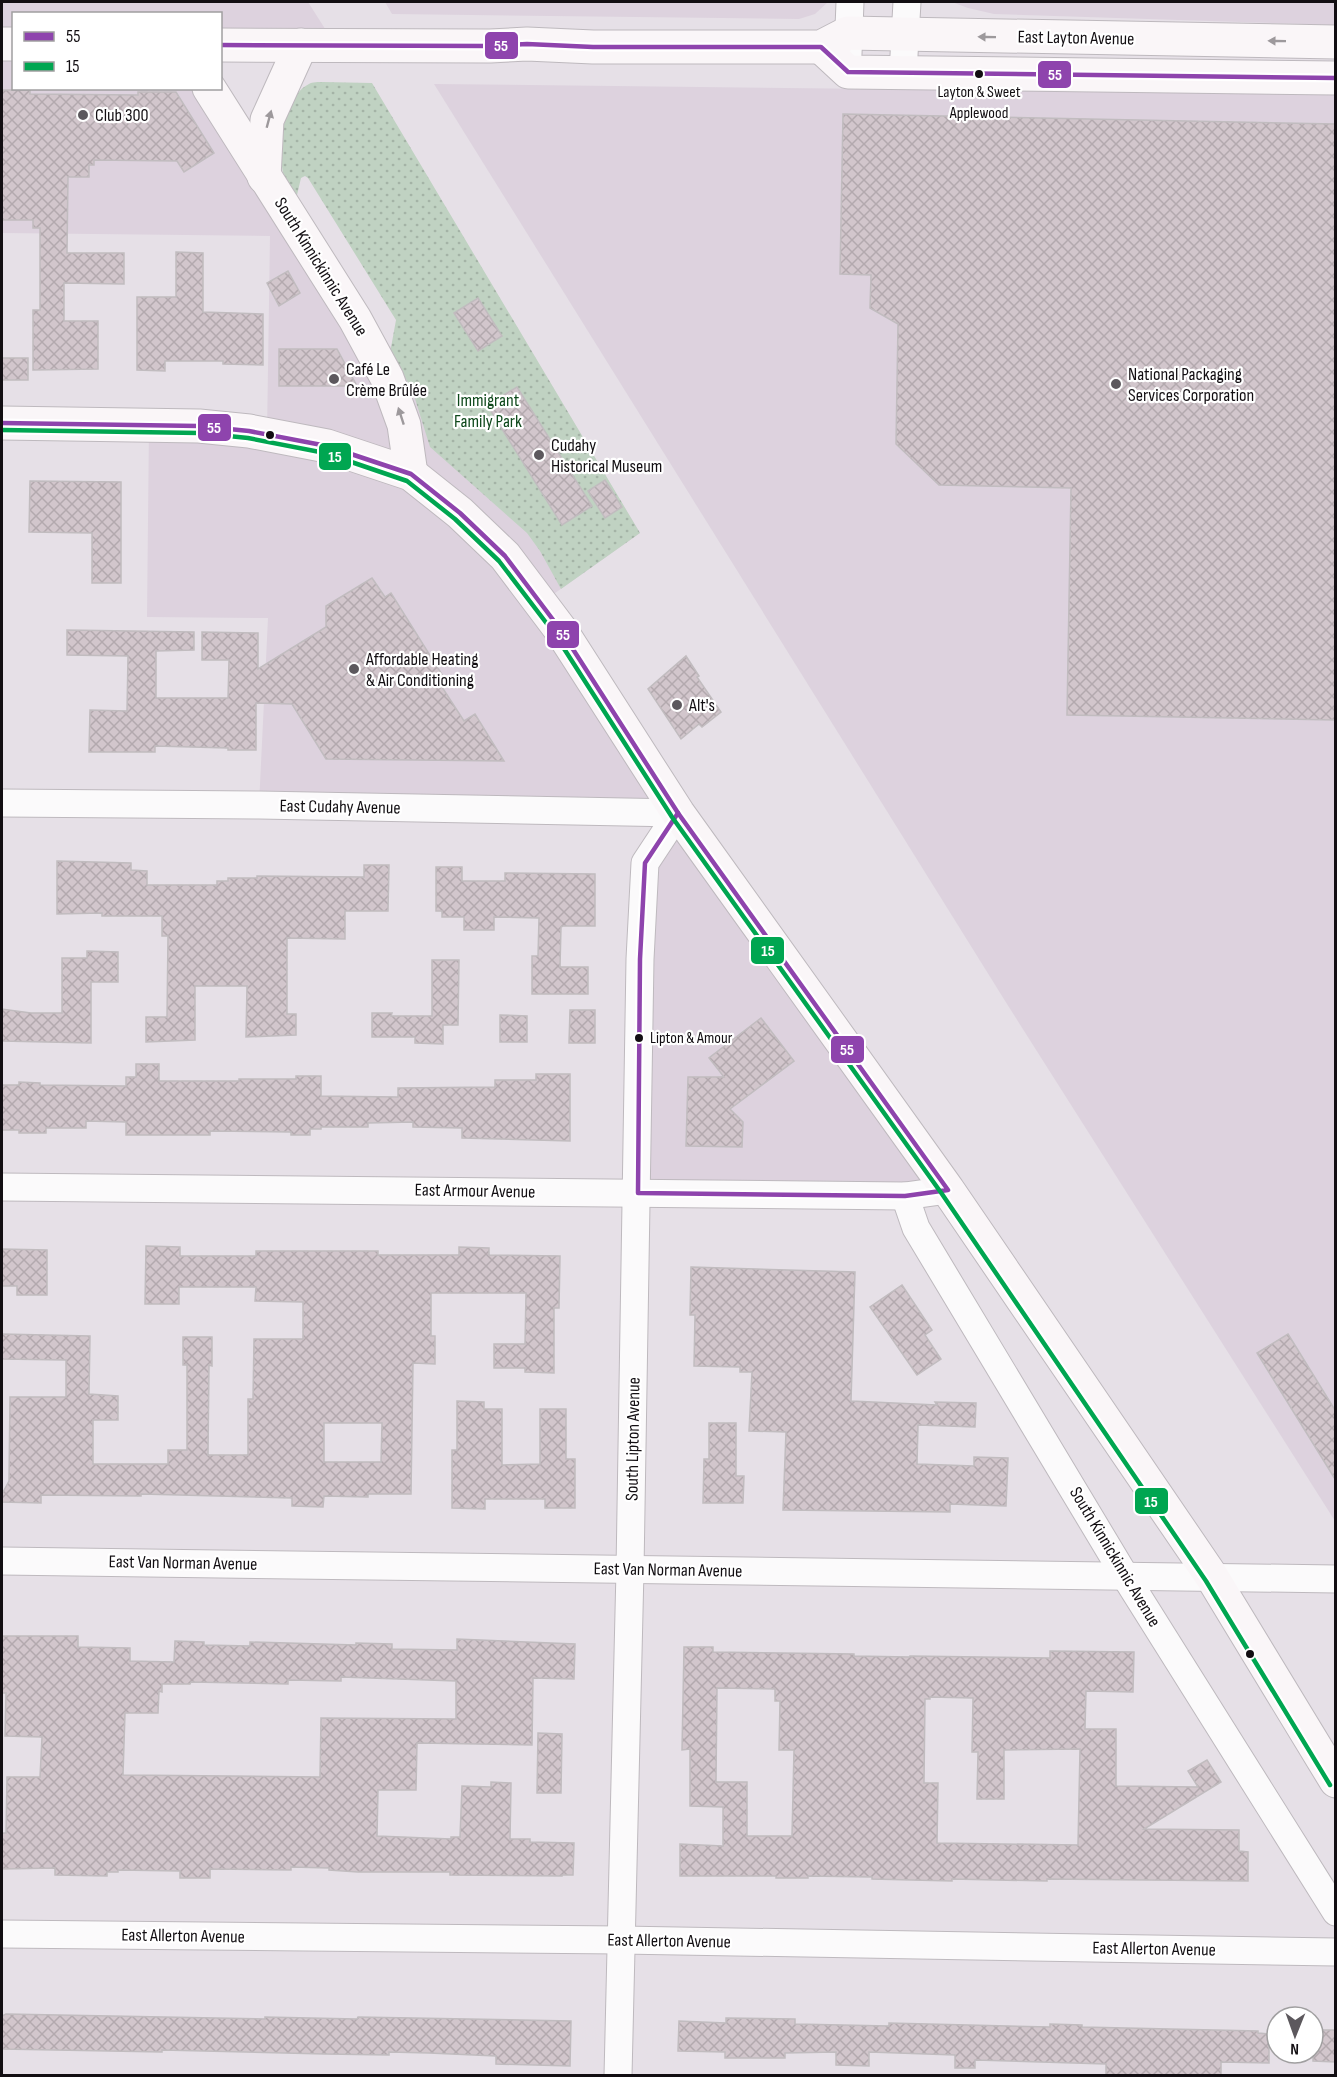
<svg xmlns="http://www.w3.org/2000/svg" width="1337" height="2077" font-family="'Sofia Sans Condensed',sans-serif">
<defs>
<pattern id="park-dots" width="8" height="8" patternUnits="userSpaceOnUse" patternTransform="scale(1.5)"><rect width="8" height="8" fill="#c0d2c2"/><path d="M2 2h.1M6 6h.1" fill="none" stroke="#a4b3a6" stroke-width="1.8" stroke-linecap="round"/></pattern>
<pattern id="building-cross-hatch" width="8" height="8" patternUnits="userSpaceOnUse" patternTransform="scale(1.5)"><rect width="8" height="8" fill="#d2c6cc"/><path d="M0 0l8 8M0 8l8-8" fill="none" stroke="#b3a9ae"/></pattern>
</defs>
<rect width="100%" height="100%" fill="#e6e0e7"/>
<g fill="#ddd2de">
<polygon points="2,2 308,2 336,46 221,45 220,14 14,14 14,88 209,89 376,356 489,281 640,533 541,603 948,1190 638,1193 645,863 678,813 259,805 268,618 147,617 149,425 267,434 270,236 2,233"/>
<polygon points="385,2 828,2 815,14 799,19 392,14"/>
<polygon points="952,2 1335,2 1335,25 994,14 968,8"/>
<polygon points="434,84 1335,94 1335,1521 1007,1004"/>
</g>
<path fill="url(#park-dots)" d="M323,82L372,83L640,533L561,589L540,551L527,533L430,447L412,389L390,353L396,320L308,178L305,176L301,178L297,195L293,196C273,174 278,99 309,84C312,82 319,82 323,82Z"/>
<g fill="url(#building-cross-hatch)" stroke="#c1bcbf" stroke-width="1.5" fill-rule="evenodd">
<polygon points="2,90 30,90 30,94 138,95 138,92 176,92 214,153 184,172 177,161 94,160 94,165 89,165 89,177 68,177 67,253 124,253 124,284 64,283 64,321 98,321 98,369 33,370 33,310 40,310 40,228 33,228 33,220 2,220"/>
<polygon points="843,114 1335,124 1335,720 1067,715 1071,488 939,485 896,444 898,324 870,308 871,275 840,274"/>
<polygon points="176,252 203,253 203,312 263,314 263,365 223,364 223,361 165,361 165,371 137,370 137,297 176,297"/>
<polygon points="288,271 300,293 279,306 267,283"/>
<polygon points="478,298 502,336 478,351 454,313"/>
<polygon points="279,349 337,349 357,386 279,386"/>
<rect x="2" y="358" width="26" height="22"/>
<polygon points="517,387 592,506 562,525 487,405"/>
<polygon points="605,480 622,507 605,518 588,491"/>
<polygon points="30,481 121,482 121,583 92,583 92,533 29,532"/>
<polygon points="372,578 385,597 391,593 446,681 440,684 464,721 475,714 504,761 326,759 292,704 256,703 256,750 228,750 228,748 155,746 155,752 89,752 90,710 127,711 128,656 67,655 67,630 194,632 194,650 156,651 156,698 228,698 229,660 202,660 202,632 258,633 258,669 326,627 326,606"/>
<polygon points="686,656 699,676 697,677 721,712 702,727 699,724 681,739 648,689"/>
<polygon points="57,861 131,863 131,870 147,871 147,885 217,885 217,881 228,881 228,878 257,878 257,876 364,877 364,865 389,865 388,911 345,911 345,939 287,938 287,1014 296,1014 296,1035 246,1037 247,986 195,986 195,1040 146,1042 146,1017 167,1017 168,936 162,936 162,916 102,916 102,913 57,914"/>
<polygon points="436,867 462,867 462,881 505,881 505,873 595,874 595,926 563,926 561,927 560,967 588,967 588,994 532,994 532,956 538,956 539,918 494,917 494,930 464,930 464,917 442,917 442,911 436,911"/>
<polygon points="87,951 118,952 118,982 91,982 91,1043 2,1041 2,1009 31,1013 62,1013 62,958 87,958"/>
<polygon points="432,960 459,960 458,1025 443,1025 443,1044 415,1043 415,1037 372,1037 372,1013 392,1013 391,1016 432,1016"/>
<polygon points="570,1010 595,1010 595,1043 569,1043"/>
<polygon points="500,1015 527,1016 527,1042 500,1042"/>
<polygon points="761,1018 794,1061 730,1109 743,1122 742,1147 686,1146 688,1077 724,1077 709,1058"/>
<polygon points="136,1064 159,1064 159,1081 239,1081 239,1079 296,1079 296,1076 321,1076 321,1096 398,1097 398,1088 495,1087 495,1080 536,1080 536,1074 570,1074 570,1141 462,1138 462,1128 413,1127 413,1122 368,1123 368,1127 321,1127 321,1129 310,1129 310,1135 291,1135 291,1132 210,1131 210,1135 126,1135 126,1122 86,1121 86,1128 46,1128 46,1133 19,1133 19,1130 2,1130 2,1085 19,1085 19,1082 40,1083 40,1085 126,1086 126,1077 136,1077"/>
<path d="M146,1246L180,1247V1256H256V1251H378V1255H459V1247L489,1248V1255L560,1256L559,1308H554V1373L525,1372V1368H494V1344H525L526,1293H431V1336H435V1364L413,1363L411,1494H368V1497L324,1496L323,1507L292,1506V1498L141,1494V1496L41,1495V1503L2,1502V1494L9,1481L10,1397H66V1360L2,1359V1334L90,1336L89,1394L118,1396V1420H93V1464H168V1450H187V1365H183V1337H212V1366L209,1365L208,1455H248V1399H253L254,1339H303V1302L255,1301L256,1287H179V1304H145ZM324,1423H382L381,1462H324Z"/>
<polygon points="2,1249 47,1250 47,1295 17,1295 17,1286 2,1286"/>
<polygon points="691,1267 855,1272 851,1401 937,1405 935,1402 976,1403 975,1427 918,1425 917,1464 974,1466 974,1457 1008,1458 1006,1506 950,1504 950,1512 783,1510 786,1432 749,1431 752,1372 740,1372 740,1367 694,1366 695,1315 690,1315"/>
<polygon points="902,1285 932,1330 925,1335 941,1359 917,1375 870,1307"/>
<polygon points="1288,1334 1335,1410 1335,1479 1257,1353"/>
<polygon points="457,1401 484,1402 484,1409 502,1409 502,1465 540,1464 540,1409 566,1409 566,1459 575,1459 575,1508 545,1508 545,1499 485,1499 485,1509 452,1508 452,1450 457,1450"/>
<polygon points="709,1423 736,1423 736,1476 744,1476 743,1503 703,1503 704,1459 709,1459"/>
<path d="M2,1636H78V1647L130,1648V1661L174,1662L175,1641L204,1642V1645L250,1646V1642L356,1645V1643L392,1644V1649L457,1650V1639L575,1644L574,1679L533,1678L532,1745L417,1743L416,1790H378L377,1836L451,1839V1837H460L462,1786L491,1787V1782L511,1783L510,1839H530V1842L574,1843L573,1875H562V1876L450,1875V1872H358L329,1870V1868L291,1867V1870L210,1869V1878H180V1871L118,1870V1872H107V1876L55,1875V1868L2,1869V1833H6L7,1777H40L42,1737L5,1736L6,1693H2ZM341,1677L456,1681V1719L321,1718L320,1777L123,1775L125,1713H158L159,1691L162,1692V1684H190L191,1682L288,1684V1680L341,1681Z"/>
<path d="M684,1647H713V1652L854,1654V1656L910,1657V1656L1050,1658V1651L1134,1652L1133,1692L1086,1691L1085,1729H1116V1786L1198,1787L1188,1771L1207,1760L1221,1782L1144,1829L1239,1830V1851L1248,1852V1881L1047,1879V1881L952,1879V1881L872,1879V1877L808,1876V1878H776V1876H680V1844L723,1846V1807L690,1806V1749L682,1750ZM717,1688L775,1689V1701H780L779,1750H794L792,1836H747V1782H716ZM930,1697L973,1698L972,1752H978L977,1799H1004V1750L1080,1749L1078,1845L937,1843L938,1783H924L925,1699H930Z"/>
<polygon points="538,1733 562,1734 561,1793 537,1793"/>
<polygon points="6,2014 265,2019 265,2017 357,2019 358,2017 571,2021 570,2066 496,2064 496,2056 429,2053 389,2052 389,2055 325,2054 162,2050 162,2052 2,2049 2,2016"/>
<polygon points="726,2018 795,2019 795,2024 889,2026 889,2023 1050,2027 1050,2024 1082,2025 1082,2027 1258,2031 1258,2033 1269,2034 1269,2063 1221,2062 1221,2075 1106,2076 1106,2064 975,2060 975,2068 955,2068 955,2055 869,2052 869,2066 836,2065 836,2052 785,2053 785,2058 725,2058 725,2052 678,2051 679,2021 726,2023"/>
<polygon points="1313,2030 1335,2030 1335,2062 1313,2061"/>
</g>
<g fill="none" stroke-linecap="round" stroke-linejoin="round">
<defs>
<g id="street">
<polyline points="848,54 850,2"/>
<polyline points="903,73 907,2"/>
<polyline points="2,803 259,805 678,813"/>
<polyline points="2,1187 905,1196 948,1190"/>
<polyline points="905,1196 916,1228 1125,1576 1336,1912"/>
<polyline points="2,1561 1336,1579"/>
<polyline points="2,1934 621,1940 1336,1952"/>
<polyline points="618,2076 630,1570 640,959 645,863 678,813"/>
</g>
<g id="secondary">
<polyline points="2,44 14,44"/>
<polyline points="220,45 490,46 527,44 593,47 821,47 848,33 1336,42"/>
<polyline points="821,47 848,72 1336,78"/>
<polyline points="209,88 355,319 387,378 404,425 411,474"/>
<polyline points="264,177 267,120 301,45"/>
<polyline points="2,423 199,426 249,431 327,446 411,474 460,513 505,556 560,629 678,813 948,1190 1212,1577 1336,1781"/>
</g>
</defs>
<use href="#street" stroke="#beb9be" stroke-width="29"/>
<use href="#secondary" stroke="#beb9be" stroke-width="35"/>
<use href="#street" stroke="#fbfafb" stroke-width="27"/>
<use href="#secondary" stroke="#faf6f8" stroke-width="33"/>
<defs>
<g id="bus-1">
<polyline points="220,45 490,46 527,44 593,47 821,47 848,72 1336,78"/>
<polyline points="2,423 199,426 249,431 327,446 411,474 460,513 505,556 560,629 678,813"/>
<polygon points="678,813 948,1190 905,1196 638,1193 640,959 645,863"/>
</g>
<polyline id="bus-2" points="2,430 199,433 248,438 325,453 407,481 455,519 499,561 554,633 672,817 942,1194 1206,1581 1330,1785"/>
</defs>
<use href="#bus-1" stroke="#fff" stroke-width="9"/>
<use href="#bus-2" stroke="#fff" stroke-width="9"/>
<use href="#bus-1" stroke="#8e44ad" stroke-width="4.5"/>
<use href="#bus-2" stroke="#00a651" stroke-width="4.5"/>
</g>
<defs><path id="oneway-solid" d="M-6-.8H1V-3.2L6.5 0L1 3.2V.8H-6Z" transform="scale(1.5)"/></defs>
<g fill="#9d999c">
<use href="#oneway-solid" transform="translate(987 37) rotate(-179)"/>
<use href="#oneway-solid" transform="translate(1277 41) rotate(-179)"/>
<use href="#oneway-solid" transform="translate(269 119) rotate(-75)"/>
<use href="#oneway-solid" transform="translate(401 416) rotate(-108)"/>
</g>
<g fill="#120e12" stroke="#fff" stroke-width="2">
<circle cx="979" cy="74" r="5"/>
<circle cx="270" cy="435" r="5"/>
<circle cx="639" cy="1038" r="5"/>
<circle cx="1250" cy="1654" r="5"/>
</g>
<g fill="#5c585d" stroke="#fff" stroke-width="2">
<circle cx="83" cy="115" r="6"/>
<circle cx="334" cy="379" r="6"/>
<circle cx="1116" cy="384" r="6"/>
<circle cx="539" cy="455" r="6"/>
<circle cx="354" cy="669" r="6"/>
<circle cx="677" cy="705" r="6"/>
</g>
<g text-anchor="middle" dominant-baseline="central" stroke-width="4.5" stroke-linejoin="round" paint-order="stroke">
<g font-size="16" fill="#120e12" stroke="#fff">
<text x="979" y="92">Layton &amp; Sweet<tspan x="979" dy="21">Applewood</tspan></text>
<text x="650" y="1038" text-anchor="start">Lipton &amp; Amour</text>
</g>
<g font-size="18" fill="#120e12" stroke="#fff">
<text transform="translate(1076 38) rotate(1)">East Layton Avenue</text>
<text transform="translate(321 267) rotate(58)">South Kinnickinnic Avenue</text>
<text transform="translate(340 807) rotate(1)">East Cudahy Avenue</text>
<text transform="translate(475 1191) rotate(1)">East Armour Avenue</text>
<text transform="translate(633 1439) rotate(-89)">South Lipton Avenue</text>
<text transform="translate(1115 1557) rotate(59)">South Kinnickinnic Avenue</text>
<text transform="translate(183 1563) rotate(1)">East Van Norman Avenue</text>
<text transform="translate(668 1570) rotate(1)">East Van Norman Avenue</text>
<text transform="translate(183 1936) rotate(1)">East Allerton Avenue</text>
<text transform="translate(669 1941) rotate(1)">East Allerton Avenue</text>
<text transform="translate(1154 1949) rotate(1)">East Allerton Avenue</text>
</g>
<g font-size="18" fill="#120e12" stroke="#fff" text-anchor="start">
<text x="95" y="115">Club 300</text>
<text x="346" y="369">Café Le<tspan x="346" dy="21">Crème Brûlée</tspan></text>
<text x="1128" y="374">National Packaging<tspan x="1128" dy="21">Services Corporation</tspan></text>
<text x="551" y="445">Cudahy<tspan x="551" dy="21">Historical Museum</tspan></text>
<text x="366" y="659">Affordable Heating<tspan x="366" dy="21">&amp; Air Conditioning</tspan></text>
<text x="689" y="705">Alt's</text>
</g>
<g font-size="18" fill="#0e481b" stroke="#fff">
<text x="488" y="400">Immigrant<tspan x="488" dy="21">Family Park</tspan></text>
</g>
</g>
<g stroke="#fff" stroke-width="2">
<rect x="484" y="31" width="35" height="29" rx="6" fill="#8e44ad"/>
<rect x="1037" y="60" width="35" height="29" rx="6" fill="#8e44ad"/>
<rect x="197" y="413" width="35" height="29" rx="6" fill="#8e44ad"/>
<rect x="318" y="442" width="34" height="29" rx="6" fill="#00a651"/>
<rect x="546" y="620" width="34" height="29" rx="6" fill="#8e44ad"/>
<rect x="750" y="936" width="35" height="29" rx="6" fill="#00a651"/>
<rect x="830" y="1035" width="35" height="29" rx="6" fill="#8e44ad"/>
<rect x="1134" y="1487" width="35" height="28" rx="6" fill="#00a651"/>
</g>
<g font-size="16" text-anchor="middle" font-weight="bold" fill="#fff">
<text x="501" y="51">55</text>
<text x="1055" y="80">55</text>
<text x="214" y="433">55</text>
<text x="335" y="462">15</text>
<text x="563" y="640">55</text>
<text x="768" y="956">15</text>
<text x="847" y="1055">55</text>
<text x="1151" y="1507">15</text>
</g>
<rect width="1337" height="2077" fill="none" stroke="#120e12" stroke-width="6"/>
<rect x="12" y="12" width="210" height="78" fill="#ffffff" stroke="#a09fa0" stroke-width="1.5"/>
<rect x="24" y="32" width="30" height="9" fill="#8e44ad" stroke="#a09fa0" stroke-width="1.5"/>
<text x="66" y="42" font-size="18" fill="#120e12">55</text>
<rect x="24" y="62" width="30" height="9" fill="#00a651" stroke="#a09fa0" stroke-width="1.5"/>
<text x="66" y="72" font-size="18" fill="#120e12">15</text>
<g transform="translate(1295 2035) rotate(181)"><circle r="28" fill="#ffffff" stroke="#a09fa0" stroke-width="1.5"/>
<path d="M0-4.5L10 22L0 15L-10 22Z" fill="#5c585d"/>
<text y="-9" font-size="16" font-weight="bold" text-anchor="middle" fill="#120e12">N</text>
</g>
</svg>
